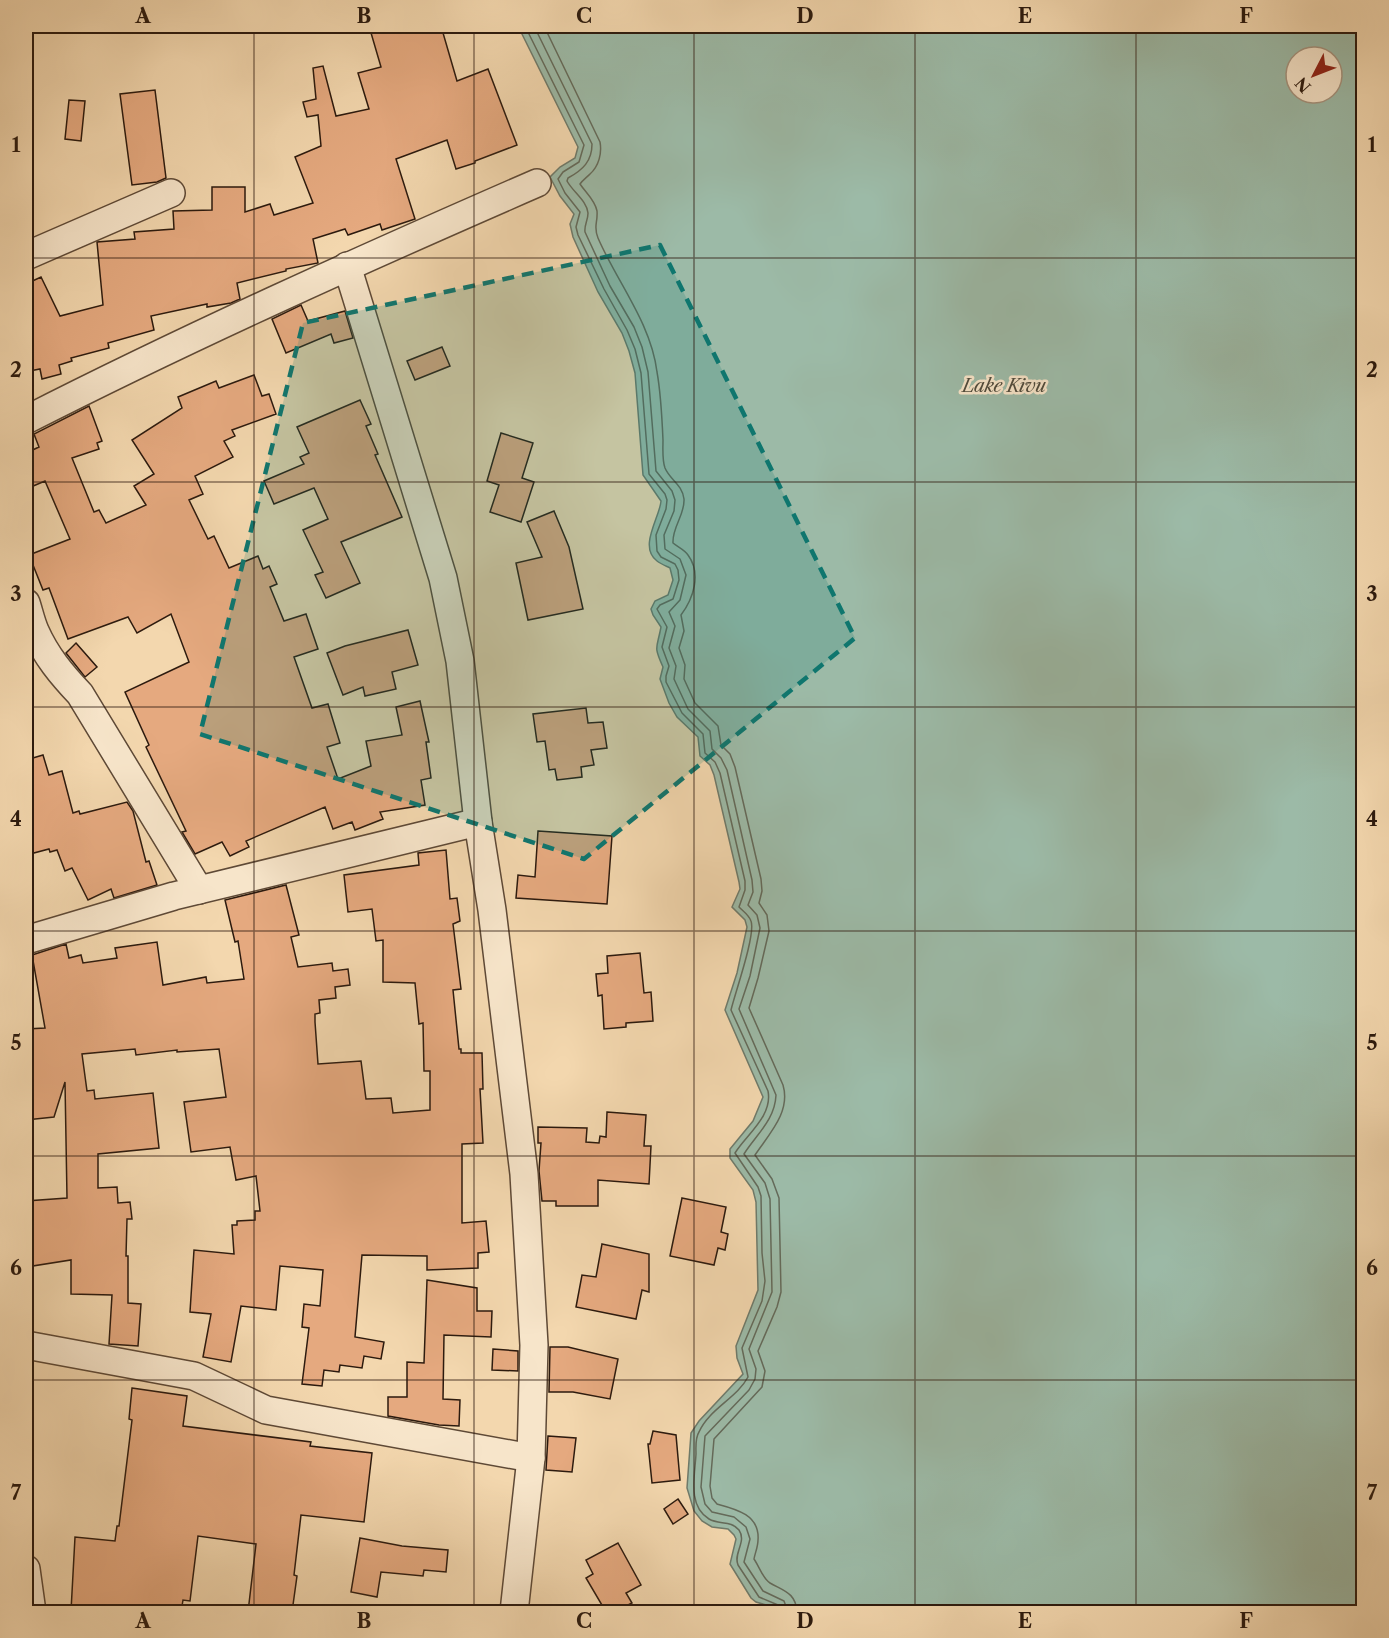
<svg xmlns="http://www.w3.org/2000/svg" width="1389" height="1638" font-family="'Libre Caslon Text',serif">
<rect width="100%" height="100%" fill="#f3d7ae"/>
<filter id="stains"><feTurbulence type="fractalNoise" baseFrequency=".00333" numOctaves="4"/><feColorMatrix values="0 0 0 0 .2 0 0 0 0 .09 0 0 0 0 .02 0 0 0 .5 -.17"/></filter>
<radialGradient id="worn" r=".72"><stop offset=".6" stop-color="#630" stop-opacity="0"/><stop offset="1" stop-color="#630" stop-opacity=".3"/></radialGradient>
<path fill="#9cbaa7" stroke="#6f7a6a" stroke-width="1.5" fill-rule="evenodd" d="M518,26H1363V1612H778L766,1605L756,1602L751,1598L730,1564L736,1539L734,1535L728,1529L712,1527L702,1521L694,1511L687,1488L691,1433L699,1421L743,1374L737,1358L736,1346L758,1290L756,1202L753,1190L730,1158V1149L753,1121L763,1097L725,1010L737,973L747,927L745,920L732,907L740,889L739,882L714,775L710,765L700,756L698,737L677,717L669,703L660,679L663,667C653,645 657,649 661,627L653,615L651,609L655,601L668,595L673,580L670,568C666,566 661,564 657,561C638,547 660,517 661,501L643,475L635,373L629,351L622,333L598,292L573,237L570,224L574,214L560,196L550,177L560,167L575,158L578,147ZM1296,57H1332V93H1296Z"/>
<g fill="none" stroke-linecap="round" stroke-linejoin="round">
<g stroke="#646a5a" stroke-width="1.5">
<path d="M525,26L584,145L579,162L563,172L558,179L565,193L580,212L576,227L578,235L604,289L627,330L635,349L641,373L649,474L665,494L667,500L666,509L656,535L657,551L661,557L675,564L678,570L679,580L673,599L660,605L657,609L667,627L662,647L669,666L666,676V682L682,713L703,734L705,753L715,762L720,773L745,881V890L739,907C743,911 749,915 751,921C756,934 735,993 731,1010L768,1091C773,1116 746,1135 735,1153L758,1187L761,1196L762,1253L765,1281L762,1301L742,1348L748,1377C737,1398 709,1409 699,1432C695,1438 696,1447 696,1454C695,1475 687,1506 709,1519C719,1525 731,1520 739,1530C747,1542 733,1553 738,1565L759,1597L778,1605L781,1612"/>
<path d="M534,26L592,144C592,161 583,170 568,178L567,181C573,192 587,201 588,213C588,221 584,225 585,232L610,286L634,327L642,347L648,372L656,471L672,491L675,500L674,511L664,535L665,549L680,559L686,575L680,600L669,612L675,626L669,648L676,666L674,679L688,709L710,731L712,749L721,758L727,770L752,880L753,892L748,905L757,915L760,928L750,976L739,1009L776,1095C775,1120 756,1135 744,1154L765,1183L770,1199L772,1292L749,1349L756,1369L755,1379L749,1390L705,1436L701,1487L705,1504L712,1512L734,1517L746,1527L750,1539L744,1562L763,1591L784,1601L788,1612"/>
<path d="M544,26L600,142C602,153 599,166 590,174C586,178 583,180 580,184C586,193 595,200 597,211C598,223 593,226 598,238C617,282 651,323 657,372C661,394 662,417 663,440C663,448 662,460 665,468C670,480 682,484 684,499C685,515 672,527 673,543C678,547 685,550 688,555C702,574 693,599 681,615L684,631L679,648L685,665L684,679L695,703L718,726L721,745L730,754L735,767L761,879L762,891L759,903L767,915L769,931L758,978L749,1008L783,1085C791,1112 769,1134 755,1155L772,1179L779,1198L781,1292L777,1307L758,1351L765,1371L762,1387L714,1439L710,1486L712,1498L717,1504C736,1509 760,1515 758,1540C758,1547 755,1553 754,1559C759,1566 763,1579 770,1583C784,1591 796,1593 797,1612"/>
</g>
</g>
<g fill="#e5a97f" stroke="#2c1a0e" stroke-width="1.5">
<polygon points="369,26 441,26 457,81 488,69 517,145 475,161 475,163 456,169 447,140 396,159 415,219 382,230 380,224 348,235 345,229 313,239 318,263 286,269 286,271 237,283 240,299 231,303 207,307 207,304 151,316 154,330 108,343 109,348 71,358 72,361 59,365 61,374 42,379 40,369 30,371 26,356 26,284 41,277 60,316 103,305 97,242 135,239 134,232 174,229 173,211 212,210 212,187 245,187 245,212 270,204 274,215 313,203 295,157 321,146 318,115 307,117 303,102 316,99 313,68 323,66 336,116 369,109 358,73 381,67"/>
<polygon points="155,90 166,178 157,182 132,185 120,94"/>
<polygon points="69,100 85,101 81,141 65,139"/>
<polygon points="301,305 308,321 345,311 353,338 334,343 331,334 286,353 272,319"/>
<polygon points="442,347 450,366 415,380 407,361"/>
<polygon points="254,375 262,396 269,394 276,414 232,430 235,436 224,441 233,457 195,476 203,494 189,500 208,539 214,536 229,568 258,556 263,569 269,566 277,584 270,587 284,621 306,614 318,649 294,657 312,708 328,704 340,743 327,747 338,779 371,766 366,741 402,735 396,707 420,701 429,742 426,742 431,778 421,780 425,805 380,812 383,819 355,830 352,822 333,829 325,807 246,841 249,847 230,856 222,842 195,854 182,832 186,831 146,747 149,745 125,692 189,662 171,614 137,633 128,617 68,639 49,588 43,590 29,555 70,539 45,481 26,489 26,453 39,447 34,434 89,406 102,441 97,443 99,449 72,458 94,512 99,510 106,523 146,505 134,486 154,474 132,440 182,408 178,397 216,381 219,388"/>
<polygon points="360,400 371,424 366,426 378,454 375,455 402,517 341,542 360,583 326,598 315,575 323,572 303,530 328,519 314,488 274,504 264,481 304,464 300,457 309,453 297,427"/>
<polygon points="501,433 533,443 522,478 534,482 521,522 490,512 499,485 487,481"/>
<polygon points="554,511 569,547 583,609 528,620 516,563 542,557 527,522"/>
<polygon points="408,630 418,665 392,672 396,689 365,696 363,687 343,695 327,653 345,646"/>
<polygon points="76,643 97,667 85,677 66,653"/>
<polygon points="586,708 588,723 603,722 607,748 591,750 594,765 581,767 582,777 557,780 555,769 549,770 545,741 537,742 533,714"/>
<polygon points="43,755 49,775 62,771 73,813 79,811 80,814 127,802 133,811 146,862 149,861 157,885 114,898 111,889 88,900 72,868 65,871 57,850 50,852 49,849 30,854 26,838 26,760"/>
<polygon points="538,831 612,836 607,904 516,898 518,875 535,877"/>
<polygon points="446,850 450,899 457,898 460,921 453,924 461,989 453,990 459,1049 461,1049 461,1053 482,1053 483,1089 480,1089 483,1143 462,1144 462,1223 486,1221 489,1252 478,1253 478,1268 427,1270 427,1256 362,1255 355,1337 384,1342 381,1359 364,1356 362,1368 340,1365 339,1372 324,1370 322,1386 302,1384 309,1328 302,1327 304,1304 320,1306 323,1270 280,1266 276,1310 241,1306 231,1362 203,1357 211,1314 190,1312 194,1250 234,1254 232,1225 237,1225 237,1221 255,1220 255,1211 260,1211 256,1176 236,1180 230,1147 191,1152 184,1102 226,1097 219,1049 177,1052 177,1050 136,1055 135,1049 82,1054 87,1091 94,1090 95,1099 153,1093 159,1148 98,1154 98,1188 117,1187 118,1203 130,1202 132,1219 127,1219 126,1256 128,1256 128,1303 141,1304 138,1346 109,1344 112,1295 71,1294 71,1260 26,1267 26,1201 67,1198 65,1082 54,1117 26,1120 26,1029 45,1028 32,955 66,944 69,958 81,955 83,963 117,958 115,948 157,942 163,985 206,977 207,983 244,979 238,941 235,942 225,900 286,885 299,935 291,937 298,967 332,963 333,971 348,969 350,985 335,987 336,998 319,1000 320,1013 315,1014 315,1022 318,1064 361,1061 366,1099 391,1098 393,1113 430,1110 430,1071 424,1071 423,1023 419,1024 415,983 383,982 383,940 376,941 372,909 348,912 344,875 419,865 418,853"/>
<polygon points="640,953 644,993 651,992 653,1021 626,1023 626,1027 604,1029 602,995 598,996 596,974 608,973 607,956"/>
<polygon points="607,1112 646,1115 644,1146 651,1146 649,1184 598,1180 598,1206 556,1206 556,1201 542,1201 539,1171 541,1143 538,1143 538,1127 587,1128 586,1142 599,1143 600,1136 606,1137"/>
<polygon points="682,1198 726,1207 721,1232 728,1234 725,1250 718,1248 714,1265 670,1256"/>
<polygon points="602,1244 649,1254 649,1292 642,1290 636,1319 576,1307 582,1275 596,1277"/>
<polygon points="427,1280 477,1288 477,1311 492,1311 491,1337 444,1335 443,1399 460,1400 459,1426 439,1425 388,1416 388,1397 407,1397 407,1362 424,1363"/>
<polygon points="550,1347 568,1347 618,1359 610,1399 573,1392 549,1392"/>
<polygon points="493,1349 518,1351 518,1371 492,1370"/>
<polygon points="132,1388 187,1396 183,1426 311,1442 310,1446 372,1453 364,1522 301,1515 294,1575 297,1576 292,1612 248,1612 256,1544 198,1536 190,1601 183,1600 181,1612 71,1611 75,1537 115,1541 117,1526 119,1526 132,1420 129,1419"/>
<polygon points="653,1431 676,1435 680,1480 652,1483 648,1444 650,1444"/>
<polygon points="548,1436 576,1438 572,1472 546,1470"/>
<polygon points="678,1499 688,1514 673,1524 664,1509"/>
<polygon points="360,1538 402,1546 448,1550 446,1572 424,1570 423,1576 381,1572 377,1597 351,1592"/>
<polygon points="618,1543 641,1585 626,1593 632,1603 614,1612 606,1612 586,1578 593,1574 586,1560"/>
</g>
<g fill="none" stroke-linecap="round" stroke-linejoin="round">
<defs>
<g id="minor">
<polyline points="26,256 171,193"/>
<polyline points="347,266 443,578 460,661 478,822 492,910 524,1174 534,1345 531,1458 514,1612"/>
<path d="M26,420C193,335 365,258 537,183"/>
<path d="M26,603C29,612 31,622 35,631C46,656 62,675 80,694L199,890"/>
<polyline points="26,940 174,896 478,822"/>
<polyline points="26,1345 194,1376 266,1410 531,1458"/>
<polyline points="26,1569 32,1612"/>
</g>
</defs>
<use href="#minor" stroke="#5e4936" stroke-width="30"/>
<use href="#minor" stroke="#f7e5ca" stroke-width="27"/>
</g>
<path fill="#0f766e" fill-opacity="0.2" stroke="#0f766e" stroke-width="4.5" stroke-dasharray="12 8" stroke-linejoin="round" d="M660,245L855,638L584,859L200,734L303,323Z"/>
<path fill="none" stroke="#2c1a0e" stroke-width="1.5" stroke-opacity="0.55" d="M254,26V1612M474,26V1612M694,26V1612M915,26V1612M1136,26V1612M26,258H1364M26,482H1364M26,707H1364M26,931H1364M26,1156H1364M26,1380H1364"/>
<g text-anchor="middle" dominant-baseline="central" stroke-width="5" stroke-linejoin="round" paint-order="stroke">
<g font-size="18" font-style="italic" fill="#4e4a3c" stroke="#f7e5ca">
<text x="1004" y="386">Lake Kivu</text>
</g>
</g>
<rect width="1389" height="1638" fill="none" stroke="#f3d7ae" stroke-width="66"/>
<g transform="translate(1314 75) rotate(228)"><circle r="28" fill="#f7e5ca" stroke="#a6947f" stroke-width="1.5"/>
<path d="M0-4.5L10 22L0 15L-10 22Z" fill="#8f2418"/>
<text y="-9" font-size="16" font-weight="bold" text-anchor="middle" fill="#2c1a0e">N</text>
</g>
<rect x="33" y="33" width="1323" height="1572" fill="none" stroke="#2c1a0e" stroke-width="2"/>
<g font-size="20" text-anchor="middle" font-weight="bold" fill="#2c1a0e">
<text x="143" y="23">A</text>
<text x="364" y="23">B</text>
<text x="584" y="23">C</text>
<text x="805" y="23">D</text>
<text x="1025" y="23">E</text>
<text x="1246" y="23">F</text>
<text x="16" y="152">1</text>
<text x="1372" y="152">1</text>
<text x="16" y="377">2</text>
<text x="1372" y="377">2</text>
<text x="16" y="601">3</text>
<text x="1372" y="601">3</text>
<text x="16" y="826">4</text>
<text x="1372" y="826">4</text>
<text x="16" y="1050">5</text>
<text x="1372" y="1050">5</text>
<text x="16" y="1275">6</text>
<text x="1372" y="1275">6</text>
<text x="16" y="1500">7</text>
<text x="1372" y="1500">7</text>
<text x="143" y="1628">A</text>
<text x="364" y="1628">B</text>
<text x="584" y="1628">C</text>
<text x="805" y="1628">D</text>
<text x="1025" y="1628">E</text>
<text x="1246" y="1628">F</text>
</g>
<rect width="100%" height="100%" filter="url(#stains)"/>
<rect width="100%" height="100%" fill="url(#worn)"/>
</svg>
